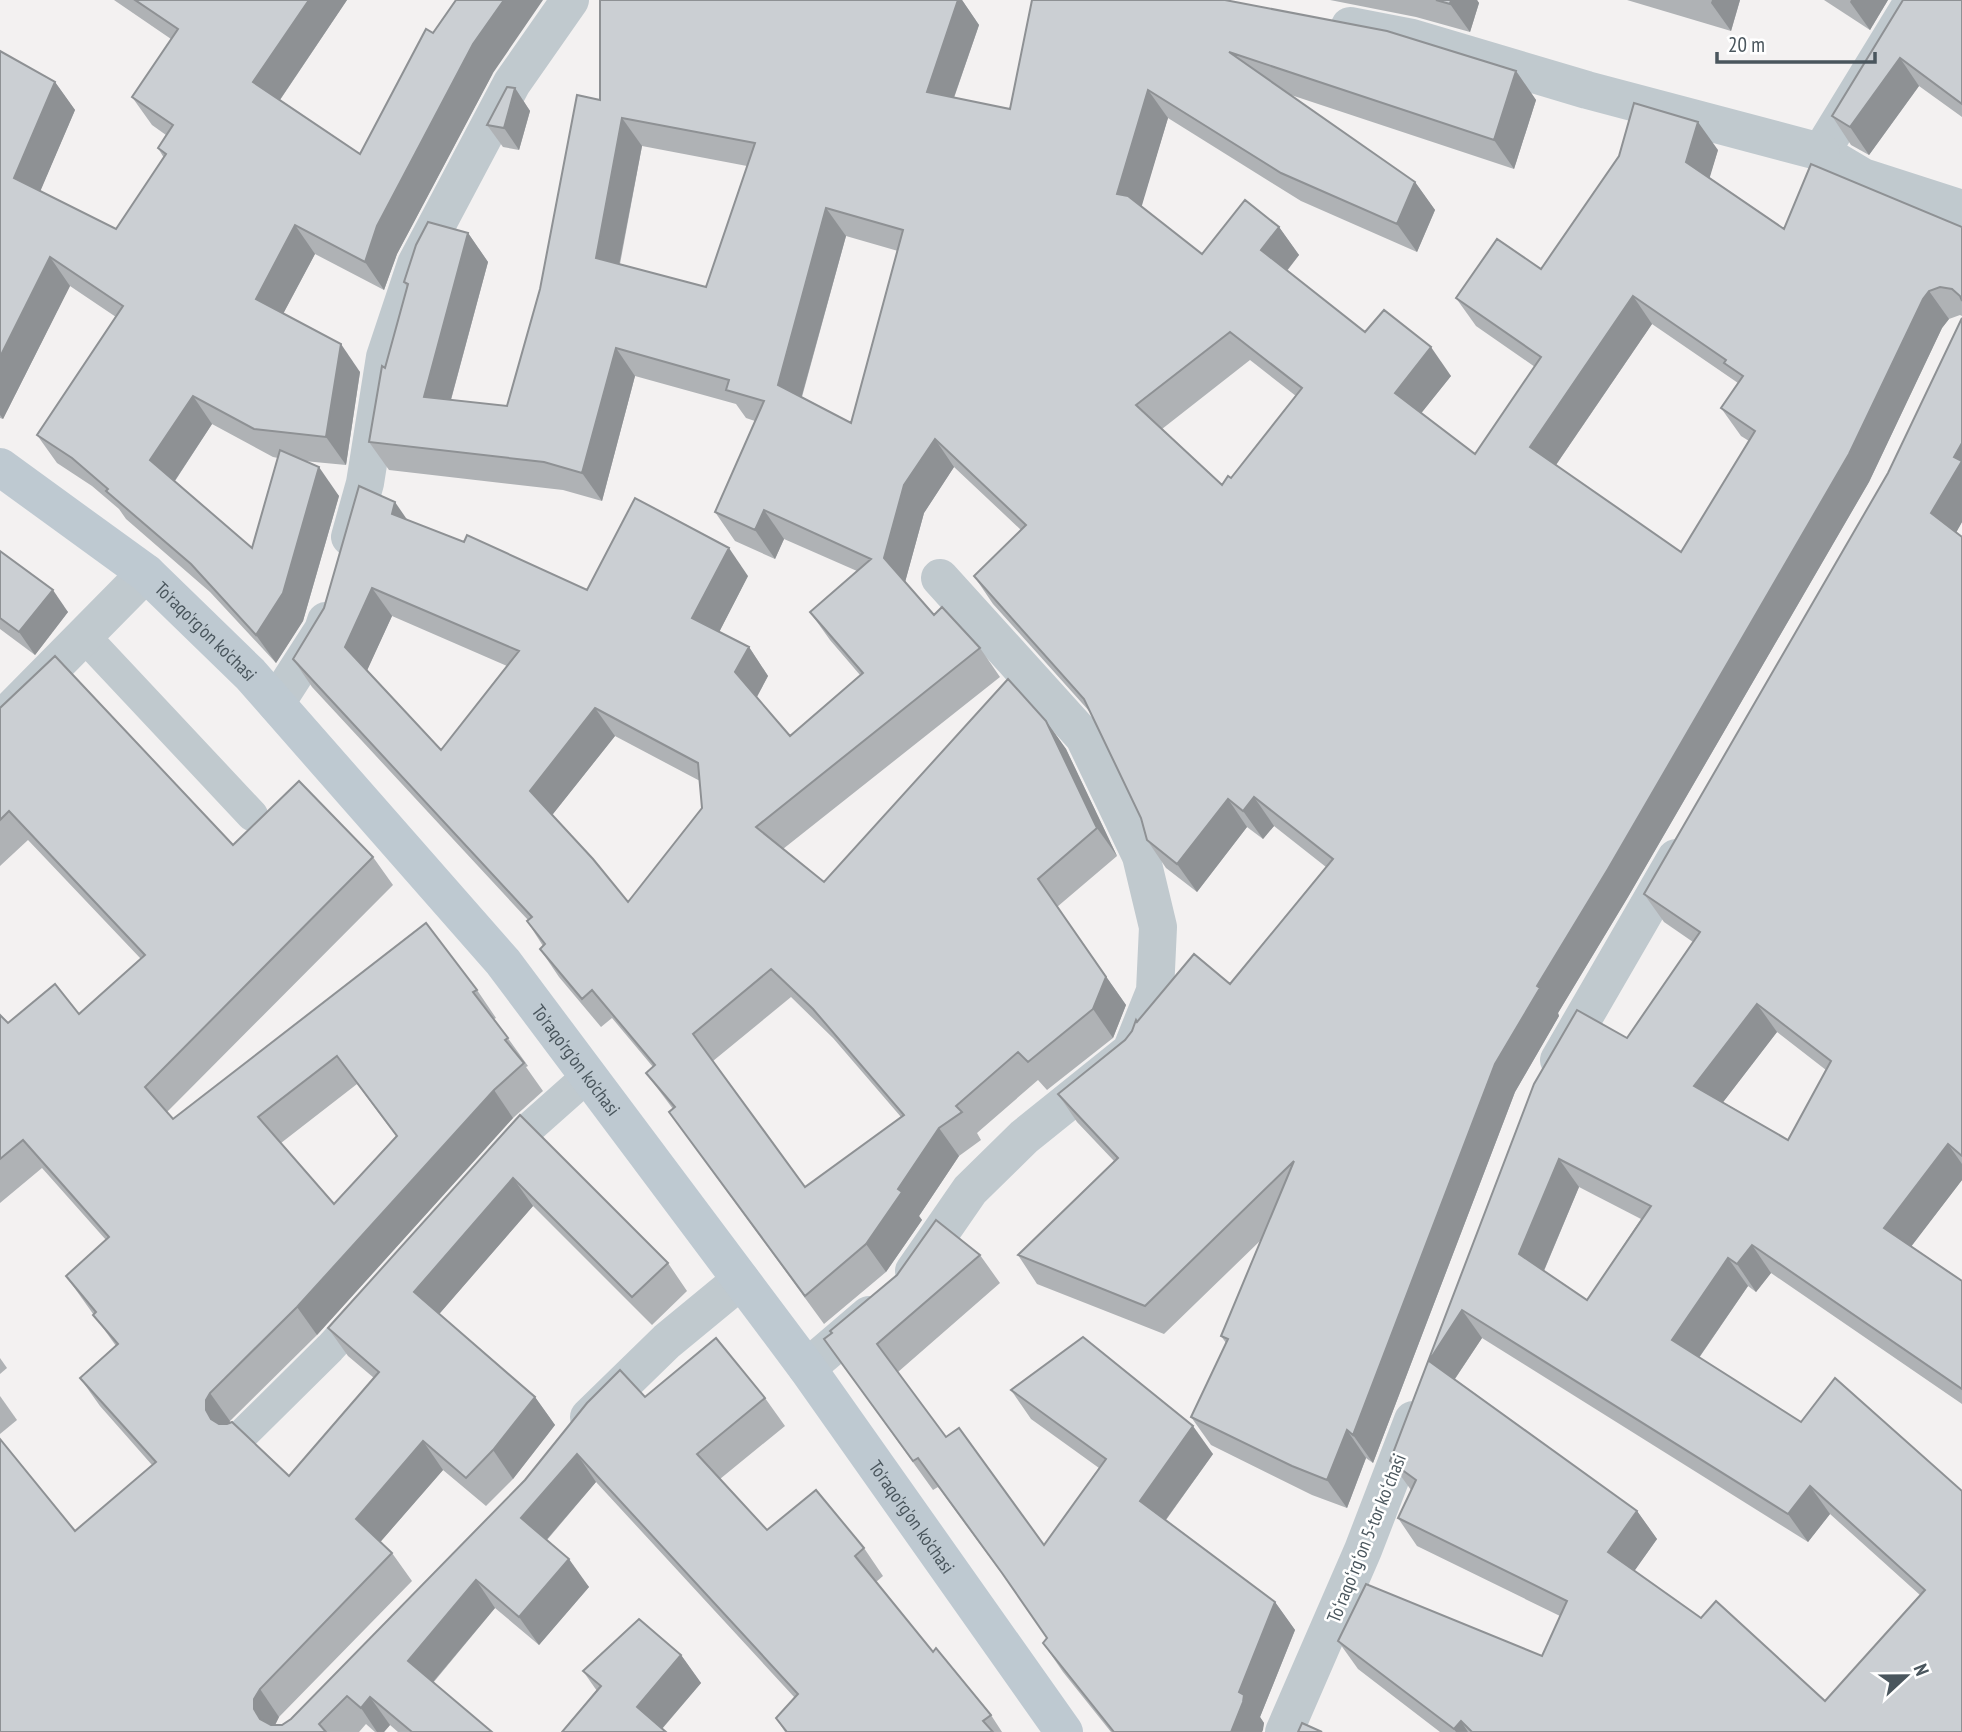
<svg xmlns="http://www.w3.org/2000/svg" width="1962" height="1732" font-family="'PT Sans Narrow',sans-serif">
<rect width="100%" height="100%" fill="#f3f1f1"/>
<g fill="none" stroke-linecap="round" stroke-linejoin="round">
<g stroke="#c0c9ce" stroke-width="32">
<polyline points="84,636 252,815"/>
<polyline points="503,1156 527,1130 589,1075"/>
<polyline points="243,1434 330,1348 366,1309"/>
</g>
<g stroke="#c0c9ce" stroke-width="38">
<polyline points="1914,0 1821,152 1863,177 1962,209"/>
<polyline points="1350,26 1412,38 1587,90 1821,152"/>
<polyline points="350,537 365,483 385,357 416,264 512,83 570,0"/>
<polyline points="276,703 323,630 326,621"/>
<polyline points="0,721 146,573"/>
<polyline points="1559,1060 1676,858"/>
<polyline points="914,1271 970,1190 1024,1137 1131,1051 1155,991 1158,927 1141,856 1084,737 940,578"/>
<polyline points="807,1368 869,1315"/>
<polyline points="589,1417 667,1341 741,1280"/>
<polyline points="1284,1732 1363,1550 1413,1420"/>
</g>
<path stroke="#bec9d1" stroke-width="38" id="s1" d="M0,467L146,573L250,674L503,962L807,1368L1064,1732"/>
</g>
<g fill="#afb2b5" fill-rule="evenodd">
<path d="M114,0H347L280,100L360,154L493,73L397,254L384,290L315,254L283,314L360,372L346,465L304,461L339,496L303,621L276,663L210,592L126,519L119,509L92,486L57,463L37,435L116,317L70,286L3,419L0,418V51L55,82L75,110L40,191L116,229L164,158L158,148L166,135L152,125L132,97L171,39ZM212,424L273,457L278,458L252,548L175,481Z"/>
<path d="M600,0H962L979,25L954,98L1010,109L1032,0L1516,71L1536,100L1514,169L1288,94L1415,182L1435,210L1417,252L1301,201L1168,118L1141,206L1202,254L1279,227L1299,255L1287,271L1365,332L1451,376L1421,413L1475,454L1535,367L1476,326L1456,298L1541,269L1718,150L1709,178L1784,229L1962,227V316L1960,315L1949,319L1942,328L1869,482L1628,897L1558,1013L1559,1016L1515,1092L1373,1463L1366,1458L1347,1508L1312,1495L1211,1445L1191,1417L1226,1343L1221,1336L1261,1240L1164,1334L1037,1284L1018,1255L1114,1161L1077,1122L1058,1094L1125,1040L1137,1022L1230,984L1326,867L1274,826L1263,839L1247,827L1197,892L1166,868L1147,840L1141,818L1090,712L993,604L974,576L1021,530L954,467L924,513L905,582L934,615L980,648L1000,677L783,849L824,882L1046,721L1066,749L1117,856L1057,907L1126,1005L1113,1038L1047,1090L1038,1080L977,1133L981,1140L959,1156L919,1216L922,1220L886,1272L824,1324L669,1112L673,1109L646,1073L653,1067L612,1018L601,1027L559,977L540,949L543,946L527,921L528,920L312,687L293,659L408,520L587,590L748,576L719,632L749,647L768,676L757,697L790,736L860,675L830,640L810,612L857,571L784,539L775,559L735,541L715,512L755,421L746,418L736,404L635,376L602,501L563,490L389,470L369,442L385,368L407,287L404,282L468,233L488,262L451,400L507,406L600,100ZM642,146L747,166L706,287L620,264ZM846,236L898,251L851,423L802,397ZM1652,324L1738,383L1721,408L1741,436L1749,441L1681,552L1556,465ZM1250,360L1296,396L1231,478L1222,485L1162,429ZM392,616L507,666L441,750L367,670ZM615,736L700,781L702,808L628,902L552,815ZM791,997L833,1038L901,1117L805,1187L713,1061Z"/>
<polygon points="1330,0 1477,0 1479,3 1470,32 1416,17"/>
<polygon points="1627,0 1740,0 1731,31"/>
<polygon points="1824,0 1888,0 1870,30"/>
<polygon points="1962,0 1962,117 1919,86 1869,155 1851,145 1832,116"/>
<polygon points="515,88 530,111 519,150 503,147 487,125"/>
<path d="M1888,473L1962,522L1956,532L1962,536V1180L1911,1246L1962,1281V1404L1771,1273L1756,1292L1748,1286L1699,1358L1801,1422L1962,1491V1732H1440L1358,1669L1338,1641L1542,1656L1560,1616L1417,1546L1398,1518L1411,1490L1390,1461L1534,1084L1627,1038L1693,942L1664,922L1644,894ZM1777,1032L1826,1070L1788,1140L1723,1102ZM1579,1187L1641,1219L1587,1300L1544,1271ZM1482,1338L1808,1542L1830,1514L1920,1595L1825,1701L1701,1618L1634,1571L1657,1539L1637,1511L1455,1379Z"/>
<polygon points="0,551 68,612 35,655 0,629"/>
<path d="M0,708L233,845L373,857L393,885L167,1112L173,1119L477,990L496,1018L494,1019L528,1066L526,1067L543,1091L513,1118L317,1335L230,1421L229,1423L289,1476L374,1378L348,1356L328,1328L520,1115L668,1263L687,1291L652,1325L533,1206L439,1314L535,1397L555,1425L513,1479L486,1506L443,1470L380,1542L392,1553L412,1581L279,1717L275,1725H282L291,1719L525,1480L645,1397L765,1398L785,1426L720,1479L767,1530L864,1548L883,1576L876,1582L933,1652L991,1715L1002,1732H785L776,1718L795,1698L596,1482L547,1540L589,1587L539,1645L495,1608L433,1683L492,1732H398L390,1725L384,1732H375L366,1724L359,1732H0L75,1531L152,1465L100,1406L80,1378L116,1346L66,1276L106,1240L42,1168L0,1203V1015L8,1023L79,1014L141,959L28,840L0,866ZM357,1084L396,1136L334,1204L281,1143Z"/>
<polygon points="980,1255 1000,1283 898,1372 946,1437 1044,1545 1099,1468 1031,1419 1011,1390 1213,1454 1166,1520 1275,1602 1295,1630 1260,1717 1264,1723 1262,1732 1111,1732 1063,1672 1043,1643 1047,1638 1022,1601 938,1487 933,1490 824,1339"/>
<polygon points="0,1358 7,1368 0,1374"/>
<polygon points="0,1396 17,1420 0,1434"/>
<polygon points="681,1655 701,1683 662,1729 597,1691 583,1671"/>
</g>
<g fill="#8e9194">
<polygon points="309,0 347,0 273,110 253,82"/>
<polygon points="504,0 543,0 493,73 397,254 384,290 365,262 377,226 473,44"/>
<polygon points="958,0 962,0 979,25 946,120 927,92"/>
<polygon points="1451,0 1477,0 1479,3 1470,32 1450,4"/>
<polygon points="1712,0 1740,0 1731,31 1711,3"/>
<polygon points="1851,0 1888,0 1870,30 1850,2"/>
<polygon points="1900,58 1919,86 1869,155 1850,127"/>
<polygon points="1516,71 1536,100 1514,169 1494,140"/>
<polygon points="55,82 75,110 34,206 14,178"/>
<polygon points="515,88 530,111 519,150 504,128"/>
<polygon points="1148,90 1168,118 1137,222 1117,194"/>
<polygon points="622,118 642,146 615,286 596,258"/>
<polygon points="1698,122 1718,150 1706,190 1686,162"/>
<polygon points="1415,182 1435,210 1417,252 1397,224"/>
<polygon points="826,208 846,236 797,413 778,385"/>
<polygon points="295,225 315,254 276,327 256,299"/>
<polygon points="1279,227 1299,255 1281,278 1261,250"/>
<polygon points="468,233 488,262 444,425 424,397"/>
<polygon points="50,257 70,286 3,419 0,415 0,357"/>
<polygon points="1929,291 1949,319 1942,328 1869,482 1628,897 1558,1013 1559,1016 1515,1092 1373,1463 1353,1435 1495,1064 1537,986 1923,299"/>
<polygon points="1633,296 1652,324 1549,475 1530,447"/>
<polygon points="341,344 360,372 346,465 326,437"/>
<polygon points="1431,347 1451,376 1415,421 1395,393"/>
<polygon points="616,348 635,376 602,501 582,473"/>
<polygon points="193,396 212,424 170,488 150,460"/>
<polygon points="935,439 954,467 924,513 904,586 884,558 904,485"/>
<polygon points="1962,443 1962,522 1951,542 1931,513 1954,457"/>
<polygon points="319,467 339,496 303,621 276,663 256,635"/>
<polygon points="395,502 415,531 392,514"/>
<polygon points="764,510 784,539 775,559 755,530"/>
<polygon points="729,548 748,576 712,646 692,618"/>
<polygon points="372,588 392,616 365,675 345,647"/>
<polygon points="53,590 68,612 35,655 19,632"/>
<polygon points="749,647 768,676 755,700 735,672"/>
<polygon points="595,708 615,736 549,819 530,791"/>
<polygon points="1046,721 1066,749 1117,856 1097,828"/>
<polygon points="1254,797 1274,826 1263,839 1243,811"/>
<polygon points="1228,799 1247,827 1197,892 1177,864"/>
<polygon points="1038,879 1126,1005 1113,1038 1093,1009"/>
<polygon points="1757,1004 1777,1032 1714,1114 1694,1086"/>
<polygon points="494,1090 513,1118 317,1335 297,1307"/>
<polygon points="939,1128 959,1156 919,1216 922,1220 886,1272 866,1244 898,1189"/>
<polygon points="1948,1144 1962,1164 1962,1180 1904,1256 1884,1228"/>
<polygon points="1559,1159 1579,1187 1539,1282 1519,1254"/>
<polygon points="513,1178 533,1206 434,1320 414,1292"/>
<polygon points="1752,1245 1771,1273 1756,1292 1737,1264"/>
<polygon points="1728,1258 1748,1286 1691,1369 1672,1340"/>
<polygon points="1462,1310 1482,1338 1448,1389 1429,1361"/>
<polygon points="210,1393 230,1421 226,1429 211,1419 206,1410 206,1400"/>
<polygon points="535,1397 555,1425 513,1479 493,1450"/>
<polygon points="1193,1426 1213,1454 1159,1529 1140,1501"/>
<polygon points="1347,1430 1366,1458 1347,1508 1327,1480"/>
<polygon points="423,1441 443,1470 376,1547 356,1519"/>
<polygon points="577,1454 596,1482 541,1546 521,1518"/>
<polygon points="1810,1486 1830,1514 1808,1542 1788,1514"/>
<polygon points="1637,1511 1657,1539 1628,1580 1608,1552"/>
<polygon points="569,1559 589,1587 539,1645 519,1617"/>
<polygon points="476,1580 495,1608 427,1689 408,1661"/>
<polygon points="1275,1602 1295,1630 1260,1717 1264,1723 1263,1730 1262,1732 1231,1732 1239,1692"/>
<polygon points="681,1655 701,1683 659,1732 637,1707"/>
<polygon points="260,1689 279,1717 274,1727 260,1719 254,1709 254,1699"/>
<polygon points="370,1697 390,1725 384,1732 377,1732 361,1708"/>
<polygon points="1461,1721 1468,1732 1456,1732 1454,1729"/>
</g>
<g fill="#cbcfd3" stroke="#8e9194" stroke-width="2" fill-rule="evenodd">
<polygon points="135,0 309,0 253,82 360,154 426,29 433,33 456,0 504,0 473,44 377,226 365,262 295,225 256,299 341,344 326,437 254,429 193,396 150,460 252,548 280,450 319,467 283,593 256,635 191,564 106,491 108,489 72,458 37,435 123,306 50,257 0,357 0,51 55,82 14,178 116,229 166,154 158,148 173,125 132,97 178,29"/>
<path d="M600,0H958L927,92L1010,109L1032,0H1225L1387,31L1516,71L1494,140L1229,52L1415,182L1397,224L1281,173L1148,90L1117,194L1128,196L1202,254L1245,200L1279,227L1261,250L1365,332L1384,310L1431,347L1395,393L1475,454L1541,357L1456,298L1497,239L1541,269L1619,156L1634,103L1698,122L1686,162L1784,229L1811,164L1962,227V301L1960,296L1952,289L1940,287L1929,291L1923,299L1849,454L1608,869L1537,986L1540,988L1495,1064L1353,1435L1347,1430L1327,1480L1292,1466L1191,1417L1228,1339L1221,1336L1294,1161L1145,1306L1018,1255L1118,1158L1058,1094L1125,1040L1132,1031L1136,1020L1137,1022L1194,954L1230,984L1333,859L1254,797L1243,811L1228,799L1177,864L1147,840L1141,818L1084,699L974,576L1026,525L935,439L904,485L884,558L934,615L942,607L980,648L756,827L824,882L1008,679L1046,721L1097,828L1038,879L1106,977L1093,1009L1028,1062L1018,1052L956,1106L962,1112L939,1128L898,1189L902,1192L866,1244L805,1296L669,1112L675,1107L646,1073L655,1065L592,990L582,999L540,949L545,944L527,921L532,917L293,659L324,608L359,486L395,502L392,514L464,542L467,535L587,590L635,498L729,548L692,618L749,647L735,672L790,736L863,673L810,612L871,559L764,510L755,530L715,512L764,401L726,390L729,380L616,348L582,473L544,462L369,442L382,366L385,368L408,284L404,282L416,245L428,222L468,233L424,397L507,406L540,289L577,95L600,100ZM622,118L755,143L706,287L596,258ZM826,208L903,230L851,423L778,385ZM1633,296L1726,360L1724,363L1743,376L1721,408L1755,431L1681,552L1530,447ZM1230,332L1302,388L1231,478L1228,476L1222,485L1136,405ZM372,588L519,651L441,750L345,647ZM595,708L698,763L702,808L628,902L593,859L530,791ZM771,969L813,1009L904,1115L805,1187L693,1034Z"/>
<polygon points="1436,0 1451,0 1450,4"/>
<polygon points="1903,0 1962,0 1962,104 1900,58 1850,127 1832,116"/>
<polygon points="507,87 515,88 504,128 487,125"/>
<path d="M1962,318V443L1954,457L1962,461L1931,513L1962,537V1156L1948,1144L1884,1228L1962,1281V1389L1752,1245L1737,1264L1728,1258L1672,1340L1801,1422L1835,1378L1962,1491V1732H1472L1461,1721L1454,1729L1338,1641L1366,1584L1542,1656L1567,1601L1398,1518L1416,1480L1390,1461L1534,1084L1577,1010L1627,1038L1700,932L1644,894L1888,473ZM1757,1004L1831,1061L1788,1140L1694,1086ZM1559,1159L1651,1206L1587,1300L1519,1254ZM1462,1310L1788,1514L1810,1486L1925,1590L1825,1701L1716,1601L1701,1618L1608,1552L1637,1511L1429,1361Z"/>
<polygon points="0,551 53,590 19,632 0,618"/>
<path d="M55,656L233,845L299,781L373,857L145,1087L173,1119L426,923L477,990L473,992L508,1038L505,1040L524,1063L494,1090L297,1307L210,1393L206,1400V1410L211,1419L219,1424H227L232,1422L289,1476L379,1372L328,1328L520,1115L668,1263L632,1297L513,1178L414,1292L535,1397L493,1450L466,1478L423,1441L356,1519L392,1553L260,1689L254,1699V1709L260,1719L271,1725H282L291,1719L525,1480L587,1403L620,1370L645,1397L716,1338L765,1398L697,1454L767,1530L816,1490L864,1548L855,1556L933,1652L936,1648L991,1715L983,1721L993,1732H787L776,1718L798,1694L577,1454L521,1518L569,1559L519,1617L476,1580L408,1661L492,1732H412L370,1697L361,1708L347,1696L319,1724L326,1732H0V1439L75,1531L156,1462L80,1378L118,1344L93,1315L96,1312L66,1276L109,1237L23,1140L0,1159V1015L8,1023L55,984L79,1014L145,955L9,811L0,820V708ZM337,1056L397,1136L334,1204L258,1117Z"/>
<polygon points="936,1220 980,1255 877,1344 946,1437 959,1428 1044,1545 1106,1459 1011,1390 1083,1337 1193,1426 1140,1501 1275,1602 1239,1692 1244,1695 1243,1702 1231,1732 1114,1732 1043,1643 1047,1638 1002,1573 918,1458 913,1461 824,1339 832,1333 830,1331 897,1275"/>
<polygon points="639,1619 681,1655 637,1707 666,1732 562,1732 601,1686 583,1671"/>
<polygon points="1302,1723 1322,1732 1298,1732"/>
</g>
<g text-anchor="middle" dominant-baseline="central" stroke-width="5" stroke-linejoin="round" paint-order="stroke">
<g font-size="19" fill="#4a565d" stroke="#fff">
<text stroke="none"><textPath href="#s1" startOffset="264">To'raqo'rg'on ko'chasi</textPath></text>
<text stroke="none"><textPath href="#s1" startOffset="831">To'raqo'rg'on ko'chasi</textPath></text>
<text stroke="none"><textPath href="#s1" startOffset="1398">To'raqo'rg'on ko'chasi</textPath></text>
<text transform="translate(1366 1538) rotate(-68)">Toʻraqoʻrgʻon 5-tor koʻchasi</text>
</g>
</g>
<g transform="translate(1906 1676) rotate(68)" stroke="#ffffff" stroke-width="5" paint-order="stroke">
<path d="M0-5L12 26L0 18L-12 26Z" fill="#4a565d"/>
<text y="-10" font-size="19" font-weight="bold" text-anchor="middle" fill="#4a565d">N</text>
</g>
<path d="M1717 52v10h158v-10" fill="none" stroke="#4a565d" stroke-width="3.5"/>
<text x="1728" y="52" font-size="21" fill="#4a565d" stroke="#ffffff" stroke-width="5" paint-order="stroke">20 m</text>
</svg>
